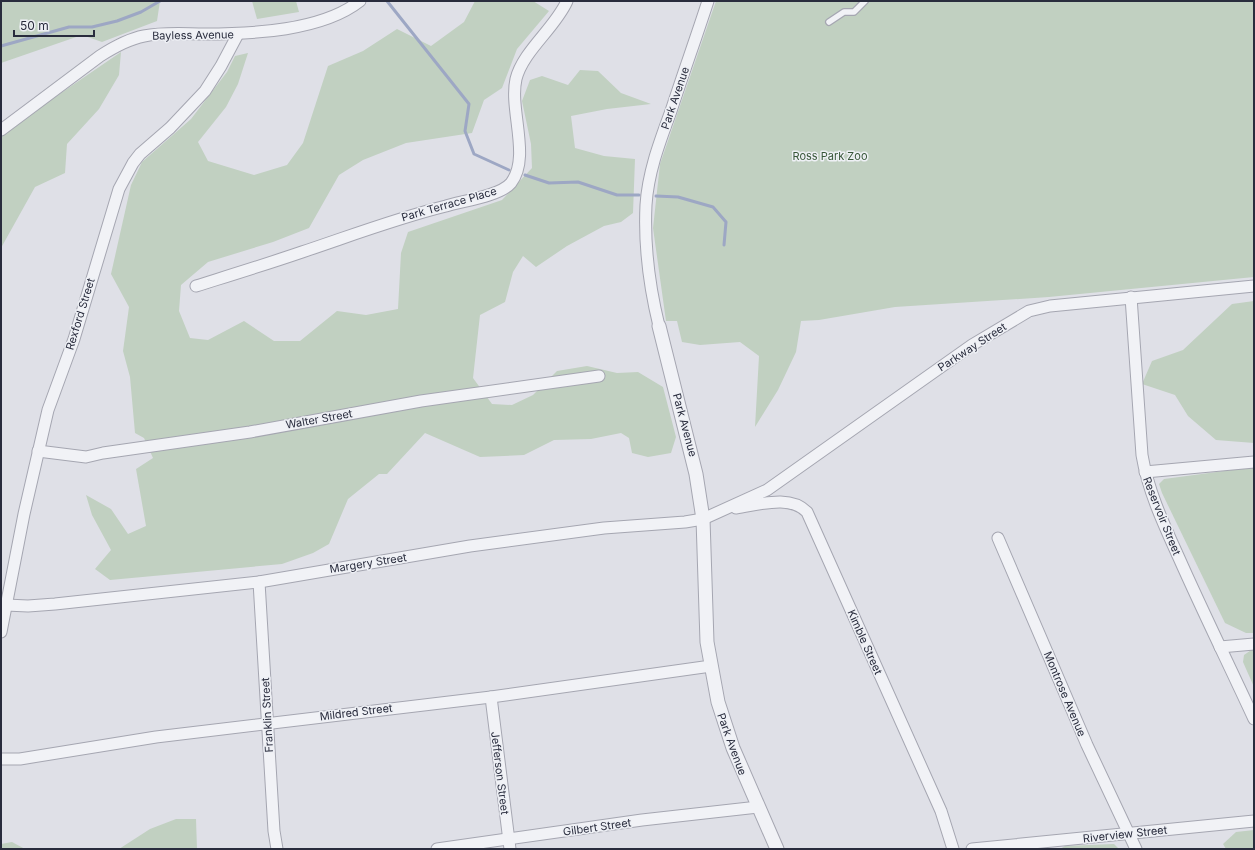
<svg xmlns="http://www.w3.org/2000/svg" width="1255" height="850" font-family="Inter,sans-serif">
<rect width="100%" height="100%" fill="#dfe0e7"/>
<g fill="#c1d0c1">
<polygon points="1,1 160,1 157,21 102,42 82,35 1,63"/>
<polygon points="252,1 296,1 299,12 257,19"/>
<polygon points="475,1 533,1 549,11 517,49 502,88 484,100 472,133 406,143 363,160 339,175 309,228 273,242 208,262 181,285 179,311 190,338 208,340 244,321 274,341 300,341 337,311 366,315 398,309 401,253 408,232 502,200 532,168 531,144 522,101 530,80 542,76 568,85 580,70 598,71 621,93 651,104 607,109 571,116 575,148 604,156 635,159 633,213 621,222 604,226 567,246 536,267 523,256 513,272 505,302 480,315 473,378 492,404 512,405 533,395 557,371 587,366 617,373 638,372 663,387 676,437 671,453 648,457 632,453 629,438 621,433 591,439 554,440 524,455 480,457 425,433 387,474 379,474 348,499 329,544 313,553 282,564 110,580 95,569 111,550 92,515 86,495 111,509 128,534 146,526 136,469 153,458 144,438 135,433 130,377 123,351 129,307 111,274 131,185 142,162 191,119 227,72 235,56 248,53 238,84 226,107 198,142 208,161 254,175 287,165 303,143 328,66 363,51 397,29 431,46 464,22"/>
<polygon points="716,1 1254,1 1254,277 1049,297 895,307 819,320 801,321 796,352 778,390 755,427 759,356 740,342 700,345 682,342 677,321 666,321 653,228 660,164"/>
<polygon points="121,52 119,75 99,109 67,144 65,173 35,187 1,248 1,134"/>
<polygon points="1254,301 1254,443 1216,440 1188,416 1175,395 1142,384 1152,361 1183,350 1232,304"/>
<polygon points="1254,467 1254,633 1246,633 1225,623 1162,493 1159,484 1164,479"/>
<polygon points="1254,648 1254,687 1243,662 1244,655"/>
<polygon points="176,819 196,819 197,849 119,849 150,829"/>
<polygon points="1254,830 1254,849 1226,849 1223,844 1236,832"/>
<polygon points="12,842 25,849 1,849 1,844"/>
<polygon points="1114,844 1119,849 1060,849 1065,846"/>
</g>
<g fill="none" stroke-linecap="round" stroke-linejoin="round">
<g stroke="#9da7c4" stroke-width="3">
<polyline points="387,1 469,104 465,131 474,154 509,170"/>
<polyline points="1,46 69,27 92,27 117,21 141,12 160,1"/>
<polyline points="525,175 549,183 578,182 617,195 639,195"/>
<polyline points="656,196 678,197 713,207 726,222 724,245"/>
</g>
<defs>
<polyline id="service" points="829,22 844,12 854,12 865,1"/>
<g id="minor">
<path d="M1,130L100,56C114,47 128,39 144,36C164,32 185,34 205,34C252,34 322,31 360,1"/>
<path d="M196,286C231,275 267,264 302,252C350,236 397,218 446,206C462,201 500,196 511,183C531,157 509,110 516,79C523,51 555,28 567,1"/>
<path d="M1131,297L1142,455C1148,491 1164,525 1179,558C1203,612 1229,665 1254,719"/>
<path d="M659,326C649,285 644,246 646,205C648,172 660,141 671,111C683,74 696,38 708,1"/>
<polyline points="38,451 86,457 103,453 250,432 421,401 599,376"/>
<polyline points="1145,472 1254,462"/>
<path d="M736,508C758,505 790,494 807,512L941,811L953,849"/>
<polyline points="998,538 1087,745 1136,849"/>
<polyline points="259,582 274,831 277,849"/>
<polyline points="6,605 28,606 55,604 259,582 470,546 604,528 685,522 703,519 767,490 972,345 1029,311 1050,306 1254,286"/>
<polyline points="1,632 24,514 48,410 74,339 119,189 133,163 140,154 170,128 205,91 221,66 238,34"/>
<polyline points="1220,647 1254,644"/>
<polyline points="491,697 510,849"/>
<polyline points="1,759 20,759 156,737 491,697 711,666"/>
<polyline points="437,849 642,820 758,807"/>
<polyline points="972,849 1254,821"/>
</g>
<polyline id="tertiary" points="659,326 696,474 703,519 707,642 718,702 733,748 777,849"/>
</defs>
<use href="#service" stroke="#a5a6b1" stroke-width="8"/>
<use href="#minor" stroke="#a5a6b1" stroke-width="13"/>
<use href="#tertiary" stroke="#a5a6b1" stroke-width="15"/>
<use href="#service" stroke="#f1f2f6" stroke-width="5.5"/>
<use href="#minor" stroke="#f1f2f6" stroke-width="11"/>
<use href="#tertiary" stroke="#f1f2f6" stroke-width="13"/>
</g>
<g text-anchor="middle" dominant-baseline="central" stroke-width="3" stroke-linejoin="round" paint-order="stroke">
<g font-size="11" fill="#292c3d" stroke="#eef0f5">
<text transform="translate(193 35) rotate(-1)">Bayless Avenue</text>
<text transform="translate(675 98) rotate(-71)">Park Avenue</text>
<text transform="translate(449 204) rotate(-16)">Park Terrace Place</text>
<text transform="translate(80 314) rotate(-73)">Rexford Street</text>
<text transform="translate(972 347) rotate(-33)">Parkway Street</text>
<text transform="translate(319 419) rotate(-10)">Walter Street</text>
<text transform="translate(685 425) rotate(75)">Park Avenue</text>
<text transform="translate(1162 516) rotate(68)">Reservoir Street</text>
<text transform="translate(368 563) rotate(-9)">Margery Street</text>
<text transform="translate(865 642) rotate(66)">Kimble Street</text>
<text transform="translate(1065 694) rotate(67)">Montrose Avenue</text>
<text transform="translate(356 712) rotate(-7)">Mildred Street</text>
<text transform="translate(267 715) rotate(-93)">Franklin Street</text>
<text transform="translate(732 744) rotate(70)">Park Avenue</text>
<text transform="translate(500 773) rotate(83)">Jefferson Street</text>
<text transform="translate(597 827) rotate(-8)">Gilbert Street</text>
<text transform="translate(1125 834) rotate(-6)">Riverview Street</text>
</g>
<g font-size="11" fill="#385739" stroke="#eef0f5">
<text x="830" y="156">Ross Park Zoo</text>
</g>
</g>
<rect width="1255" height="850" fill="none" stroke="#292c3d" stroke-width="4"/>
<path d="M14 30v6h80v-6" fill="none" stroke="#292c3d" stroke-width="2"/>
<text x="20" y="30" font-size="12" fill="#292c3d" stroke="#eef0f5" stroke-width="3" paint-order="stroke">50 m</text>
</svg>
